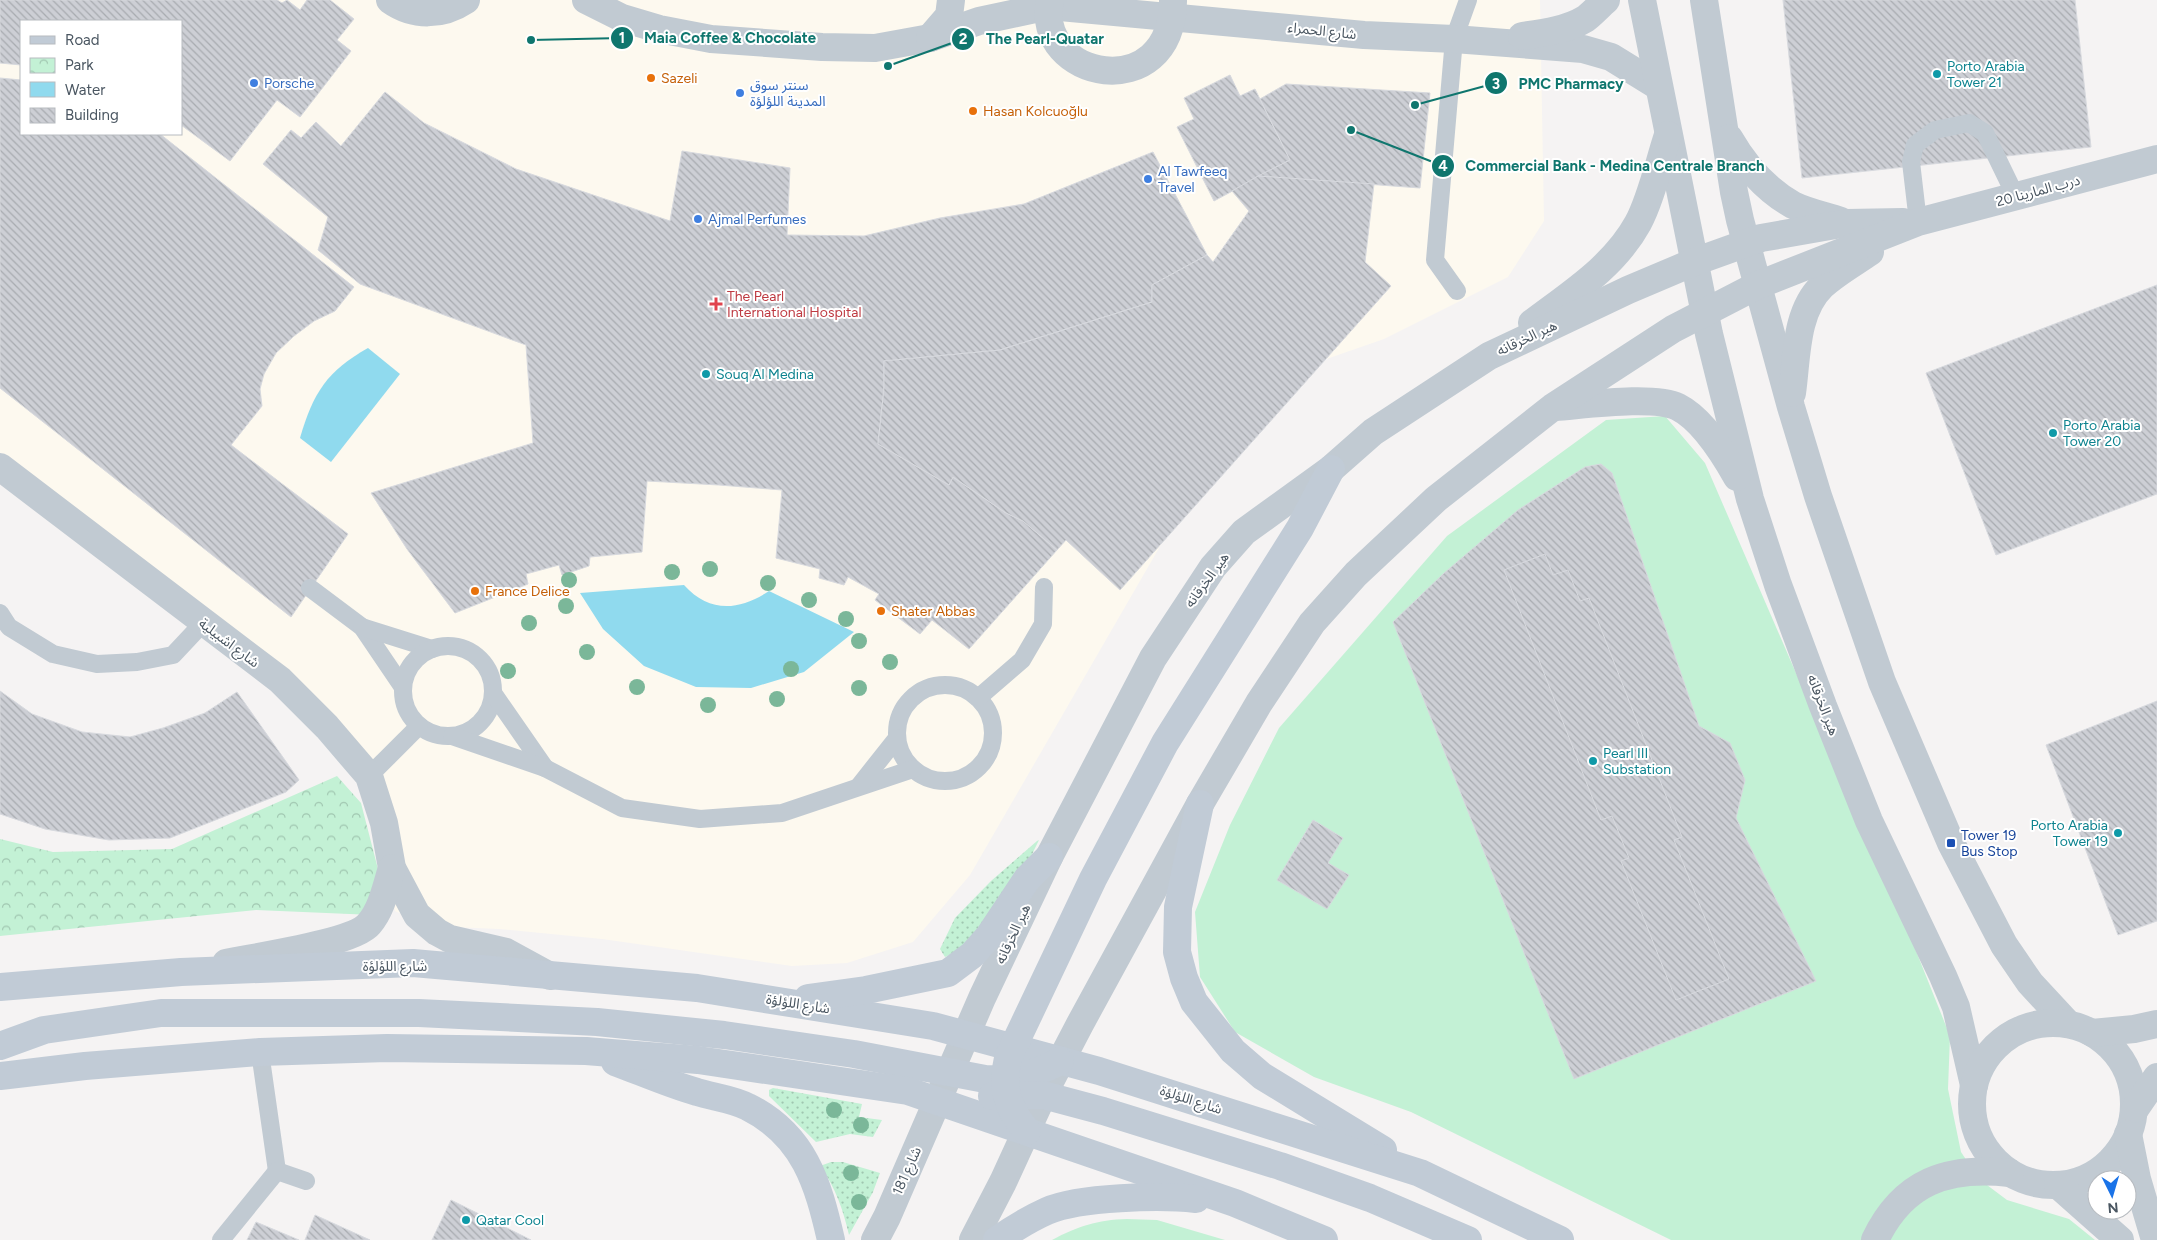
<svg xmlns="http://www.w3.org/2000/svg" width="2157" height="1240" font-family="Figtree,'Noto Sans Arabic',sans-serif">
<defs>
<pattern id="grass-dots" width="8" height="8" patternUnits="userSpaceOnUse" patternTransform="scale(1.25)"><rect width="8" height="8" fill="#c3f1d5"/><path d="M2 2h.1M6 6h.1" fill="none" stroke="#a0c6b0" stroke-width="1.8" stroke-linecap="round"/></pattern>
<pattern id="park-crowns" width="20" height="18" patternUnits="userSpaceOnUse" patternTransform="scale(1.25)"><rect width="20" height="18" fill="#c3f1d5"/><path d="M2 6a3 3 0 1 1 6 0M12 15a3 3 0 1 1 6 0" fill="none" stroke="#a0c6b0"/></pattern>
<pattern id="building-back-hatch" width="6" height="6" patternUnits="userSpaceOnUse" patternTransform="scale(1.25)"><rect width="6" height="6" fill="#cdcfd5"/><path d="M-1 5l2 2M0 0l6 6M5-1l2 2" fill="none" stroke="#a8abb0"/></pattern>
</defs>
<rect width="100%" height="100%" fill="#f5f3f3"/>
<path fill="#fdf9ef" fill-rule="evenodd" d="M0,0H1540L1544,221L1508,277L1384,339L1295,370L1192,491L970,875L913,942L847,963L792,966L602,939L499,929L429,926L395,911L366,789L231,638L0,462ZM21,21H181V134H21Z"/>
<g fill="url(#grass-dots)">
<polygon points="1039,840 1009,901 958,951 945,957 940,949 955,918 991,881 1037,841"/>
<polygon points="773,1088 862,1104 859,1117 882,1120 873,1137 850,1134 816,1142 769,1096 769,1090"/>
<path d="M831,1162H843L880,1173L873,1192L849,1235C843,1210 836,1188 820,1166Z"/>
</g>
<polygon fill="url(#park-crowns)" points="337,776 361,803 379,873 373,915 256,910 0,936 0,839 53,852 172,849"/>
<g fill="#c3f1d5">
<polygon points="1665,416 1705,463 1912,941 1950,1036 1948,1089 1961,1152 1979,1179 2007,1200 2069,1219 2095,1240 1671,1240 1411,1112 1314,1077 1235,1032 1200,977 1195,912 1230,825 1279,728 1447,536 1606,420"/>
<path d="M1127,1219L1157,1220L1225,1240H1052C1078,1226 1097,1220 1127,1219Z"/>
</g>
<g fill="#90daee">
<path d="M368,348L400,374L331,462L300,438C313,393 327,371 368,348Z"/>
<path d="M684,585C709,613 739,611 769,591L854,632L804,672L751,688L696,687L644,666L603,629L580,593Z"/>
</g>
<g fill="url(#building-back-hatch)" stroke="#d7d9de">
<polygon points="0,0 277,0 282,3 287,0 300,10 307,0 330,0 354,19 337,40 351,51 300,117 277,100 230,161 181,125 181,21 21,21 21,65 0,63"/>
<polygon points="1783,0 2075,0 2091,147 1802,178"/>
<polygon points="1230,75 1240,96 1255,89 1290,160 1214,201 1177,127 1194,119 1184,98"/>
<polygon points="0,78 21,80 21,134 160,134 354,287 335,311 314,321 294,336 276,353 264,374 260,389 262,406 231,445 348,534 291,617 0,388"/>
<polygon points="1286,84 1430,93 1420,188 1258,176 1290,160 1260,99"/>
<polygon points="385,92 424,123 516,169 670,221 682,151 790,168 787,235 864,236 940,218 1024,204 1153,152 1207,255 1152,285 1152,302 1000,350 884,361 884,388 878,444 949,485 953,477 1006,513 1023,521 1057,550 969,649 932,620 920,634 875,600 879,594 848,577 844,585 819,578 820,569 776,558 782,490 719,485 647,481 642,552 590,557 589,566 562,575 559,565 526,574 528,584 455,613 407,549 371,493 533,443 526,345 360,284 318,250 328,217 263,164 291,130 301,138 316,122 341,146"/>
<polygon points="1258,176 1374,184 1365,262 1391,286 1120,590 1066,540 1057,550 1023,521 1006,513 953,477 949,485 878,444 884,388 884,361 1000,350 1152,302 1152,285 1207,255 1213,262 1249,211 1232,191"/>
<polygon points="2157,285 2157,494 1996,555 1926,373"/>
<polygon points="1601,464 1612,473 1699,726 1730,743 1745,780 1736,818 1816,981 1574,1079 1393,622 1443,574 1518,510 1585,467"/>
<polygon points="1545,554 1553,575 1568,570 1580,601 1589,598 1682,837 1674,840 1729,979 1676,1000 1621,861 1629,858 1612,816 1601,820 1504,570"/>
<polygon points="0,691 32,714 82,732 130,737 163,728 205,713 237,692 299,780 286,792 170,838 109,840 45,829 0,814"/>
<polygon points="2157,701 2157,921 2118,935 2046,745"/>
<polygon points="1313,820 1343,838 1328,863 1349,875 1327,909 1277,880"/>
<polygon points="451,1200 531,1240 432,1240"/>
<polygon points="315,1215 370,1240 305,1240"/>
<polygon points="256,1222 299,1240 247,1240"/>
</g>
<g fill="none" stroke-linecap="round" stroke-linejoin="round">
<g stroke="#c1cad2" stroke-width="18">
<polyline points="1918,222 1911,162 1915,145 1935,130 1969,123 1985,133 2016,197"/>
<polyline points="1457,291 1435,260 1454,39 1468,0"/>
<polyline points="310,588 362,627 402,686"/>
<polyline points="0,613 9,627 53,654 97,664 137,662 173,655 203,623"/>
<polyline points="362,627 432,649"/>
<circle cx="448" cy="691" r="45"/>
<circle cx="945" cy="733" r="48"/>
<polyline points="493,693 545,768"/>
<polyline points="978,698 1022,660 1043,624 1044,587"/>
<polyline points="452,736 545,768 622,808 700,819 782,813 913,769"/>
<polyline points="369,776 419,726"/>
<polyline points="859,786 897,738"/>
<polyline points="260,1052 277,1171"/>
<polyline points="221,1240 277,1171 306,1181"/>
</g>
<g stroke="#c1cad2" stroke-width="28">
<path d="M390,0C414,17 442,16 466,0"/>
<polyline points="586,0 622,18 659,29 711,39 822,47 875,48 930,38 979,21 1049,6 1364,35 1454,39 1583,49 1611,57 1658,86"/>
<path d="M1050,0C1033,80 1172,107 1173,1"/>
<polyline points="1642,0 1709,334 1750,499 1778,585 1823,706 1869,821 1943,976 1956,1007 1974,1085"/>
<polyline points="1704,0 1734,192 1740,220 1791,407 1818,496 1882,682 1951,843 2004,945 2030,983 2068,1024"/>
<path d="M1522,36C1543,33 1567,30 1585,19C1592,14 1599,6 1606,0"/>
<polyline points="930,38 949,16 951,0"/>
<path d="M1729,138C1744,164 1766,190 1793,205C1807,212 1826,216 1841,221"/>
<path d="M1532,323C1570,294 1614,267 1638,223C1651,199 1659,162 1668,135"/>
<path d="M1792,393C1797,358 1795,312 1822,286C1836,273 1854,263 1870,252"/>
<path d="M1555,407C1584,405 1654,395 1678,407C1702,419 1724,454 1737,477"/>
<polyline points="0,467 280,680 327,727 369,776 384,823 392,868 417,915 437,932 450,939 506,952 550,976"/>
<path d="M226,963C254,957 354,943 369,924C382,909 386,887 392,868"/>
<circle cx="2053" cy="1104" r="81"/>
<polyline points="2092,1033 2134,1029 2157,1024"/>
<polyline points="2135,1109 2157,1077"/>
<polyline points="2128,1134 2137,1179 2155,1240"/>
<polyline points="2058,1185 2120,1240"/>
<polyline points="875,1240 887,1217 982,998 1049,857 1153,658 1213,567 1244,532 1331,469 1373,432 1489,356 1628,290 1694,262 1761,238 1847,223 1903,222"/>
<polyline points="973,1240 1003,1182 1043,1095 1080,1024 1200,804 1259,703 1312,623 1356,574 1436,499 1553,407 1673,329 1758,285 1918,222 2157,159"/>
<path d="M1875,1240C1903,1181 1948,1166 2010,1173"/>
</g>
<g stroke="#c1cbd6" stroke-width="28">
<polyline points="1200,804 1178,907 1177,952 1184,978 1194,1002 1233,1051 1262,1076 1383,1150"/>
<polyline points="0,987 181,972 413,963 697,988 933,1026 1099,1071 1420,1173 1560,1240"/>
<polyline points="808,998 866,990 948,973 972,955 989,936 1027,879 1049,857"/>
<path d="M0,1046L44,1030L161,1013H419L597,1022L724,1035L854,1054L985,1079C1013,1081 1036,1074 1060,1061"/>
<path d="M615,1062C642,1072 669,1084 697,1092C713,1097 733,1099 748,1107C804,1135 818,1183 831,1240"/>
<polyline points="0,1076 85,1066 260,1052 387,1048 586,1051 698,1060 908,1091 1235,1203 1324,1240"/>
<polyline points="992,1096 1043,1095 1103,1111 1280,1166 1370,1198 1468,1240"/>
<path d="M1027,1131C1007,1109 1001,1087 1008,1058L1093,879L1165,743L1300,528L1331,469"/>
<path d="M997,1240C1013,1229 1029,1219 1047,1211C1079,1197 1161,1195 1196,1199"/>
</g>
</g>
<g fill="#7bb799">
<circle cx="710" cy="569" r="8"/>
<circle cx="672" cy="572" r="8"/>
<circle cx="569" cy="580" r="8"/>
<circle cx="768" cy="583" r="8"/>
<circle cx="809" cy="600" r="8"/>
<circle cx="566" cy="606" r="8"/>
<circle cx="846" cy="619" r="8"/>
<circle cx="529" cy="623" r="8"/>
<circle cx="859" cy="641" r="8"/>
<circle cx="587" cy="652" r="8"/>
<circle cx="890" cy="662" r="8"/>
<circle cx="791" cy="669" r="8"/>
<circle cx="508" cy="671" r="8"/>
<circle cx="637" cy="687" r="8"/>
<circle cx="859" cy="688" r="8"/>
<circle cx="777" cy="699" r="8"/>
<circle cx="708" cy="705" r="8"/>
<circle cx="834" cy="1110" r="8"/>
<circle cx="861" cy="1125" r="8"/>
<circle cx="851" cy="1173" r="8"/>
<circle cx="859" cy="1202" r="8"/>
</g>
<g fill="#0f9aa8" stroke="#fff" stroke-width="2">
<circle cx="1937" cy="74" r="5"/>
<circle cx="706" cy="374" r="5"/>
<circle cx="2053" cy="433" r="5"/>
<circle cx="1593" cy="761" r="5"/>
<circle cx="2118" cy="833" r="5"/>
<circle cx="466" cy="1220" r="5"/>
</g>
<g fill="#e8710a" stroke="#fff" stroke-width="2">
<circle cx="651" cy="78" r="5"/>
<circle cx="973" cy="111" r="5"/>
<circle cx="475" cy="591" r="5"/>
<circle cx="881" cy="611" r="5"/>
</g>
<g fill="#3f7fe0" stroke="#fff" stroke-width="2">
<circle cx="254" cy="83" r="5"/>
<circle cx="740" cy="93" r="5"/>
<circle cx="1148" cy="179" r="5"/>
<circle cx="698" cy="219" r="5"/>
</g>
<path fill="#e0444e" stroke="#fff" stroke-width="2" d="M713.5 296.5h5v5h5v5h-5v5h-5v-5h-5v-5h5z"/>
<rect fill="#1a4fb4" stroke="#fff" stroke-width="2" x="1946" y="838" width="10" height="10" rx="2.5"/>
<g text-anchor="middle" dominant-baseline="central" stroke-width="4" stroke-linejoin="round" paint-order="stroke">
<g font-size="14" fill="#4a5661" stroke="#fff">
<text transform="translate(1322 31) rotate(6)">شارع الحمراء</text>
<text transform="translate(2038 191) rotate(-15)">درب المارينا 20</text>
<text transform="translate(1527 338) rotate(-25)">هير الخرقانه</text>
<text transform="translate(1207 580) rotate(-54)">هير الخرقانه</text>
<text transform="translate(229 643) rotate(37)">شارع اشبيلية</text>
<text transform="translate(1823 705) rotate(69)">هير الخرقانه</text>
<text transform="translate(1013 934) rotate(-65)">هير الخرقانه</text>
<text x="395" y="966">شارع اللؤلؤة</text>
<text transform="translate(798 1004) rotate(9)">شارع اللؤلؤة</text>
<text transform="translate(1191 1100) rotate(18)">شارع اللؤلؤة</text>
<text transform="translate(907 1171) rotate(-66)">شارع 181</text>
</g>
<g font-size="14" fill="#0d838f" stroke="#fff" text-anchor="start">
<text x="1947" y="66">Porto Arabia<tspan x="1947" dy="16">Tower 21</tspan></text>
<text x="716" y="374">Souq Al Medina</text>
<text x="2063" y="425">Porto Arabia<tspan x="2063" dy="16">Tower 20</tspan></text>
<text x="1603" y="753">Pearl III<tspan x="1603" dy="16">Substation</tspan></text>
<text x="2108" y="825" text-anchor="end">Porto Arabia<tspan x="2108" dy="16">Tower 19</tspan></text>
<text x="476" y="1220">Qatar Cool</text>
</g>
<g font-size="14" fill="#c56008" stroke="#fff" text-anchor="start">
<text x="661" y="78">Sazeli</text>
<text x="983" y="111">Hasan Kolcuoğlu</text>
<text x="485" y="591">France Delice</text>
<text x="891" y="611">Shater Abbas</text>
</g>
<g font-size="14" fill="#366cbe" stroke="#fff" text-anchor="start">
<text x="264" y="83">Porsche</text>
<text x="750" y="85">سنتر سوق<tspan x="750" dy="16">المدينة اللؤلؤة</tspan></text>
<text x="1158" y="171">Al Tawfeeq<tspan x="1158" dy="16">Travel</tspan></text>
<text x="708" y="219">Ajmal Perfumes</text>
</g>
<g font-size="14" fill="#be3a42" stroke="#fff" text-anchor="start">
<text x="727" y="296">The Pearl<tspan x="727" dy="16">International Hospital</tspan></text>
</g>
<g font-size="14" fill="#164399" stroke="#fff" text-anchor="start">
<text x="1961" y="835">Tower 19<tspan x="1961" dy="16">Bus Stop</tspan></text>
</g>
</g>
<path fill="none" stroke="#0f766e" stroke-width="2" d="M531 40L622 38M888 66L963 39M1415 105L1496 83M1351 130L1443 166"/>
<g fill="#0f766e" stroke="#fff" stroke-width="2">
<circle cx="531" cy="40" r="5"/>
<circle cx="888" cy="66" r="5"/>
<circle cx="1415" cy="105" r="5"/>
<circle cx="1351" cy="130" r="5"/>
<circle cx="622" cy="38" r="12"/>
<circle cx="963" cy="39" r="12"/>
<circle cx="1496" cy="83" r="12"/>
<circle cx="1443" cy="166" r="12"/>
</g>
<g font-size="15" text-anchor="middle" font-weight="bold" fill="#fff">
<text x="622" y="43">1</text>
<text x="963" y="44">2</text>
<text x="1496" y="89">3</text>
<text x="1443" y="171">4</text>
</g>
<g font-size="15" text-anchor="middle" font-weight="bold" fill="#0f766e" stroke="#fff" stroke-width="4" stroke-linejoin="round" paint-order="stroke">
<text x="730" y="43">Maia Coffee &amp; Chocolate</text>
<text x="1045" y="44">The Pearl-Quatar</text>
<text x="1571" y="89">PMC Pharmacy</text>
<text x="1615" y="171">Commercial Bank - Medina Centrale Branch</text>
</g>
<rect x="20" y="20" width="162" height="115" fill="#ffffff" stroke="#b7bbc0"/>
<rect x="30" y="36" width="25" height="8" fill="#c1cbd6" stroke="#b7bbc0"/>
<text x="65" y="45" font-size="15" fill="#4a5661">Road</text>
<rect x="30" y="58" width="25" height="15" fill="url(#park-crowns)" stroke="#b7bbc0"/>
<text x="65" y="70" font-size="15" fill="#4a5661">Park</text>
<rect x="30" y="82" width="25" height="15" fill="#90daee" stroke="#b7bbc0"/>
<text x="65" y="95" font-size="15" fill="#4a5661">Water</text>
<rect x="30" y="108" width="25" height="15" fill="url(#building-back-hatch)" stroke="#b7bbc0"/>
<text x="65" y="120" font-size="15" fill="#4a5661">Building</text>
<g transform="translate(2112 1195) rotate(175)"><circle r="24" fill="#ffffff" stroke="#b7bbc0"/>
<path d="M0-4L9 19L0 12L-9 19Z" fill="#1a73e8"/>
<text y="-8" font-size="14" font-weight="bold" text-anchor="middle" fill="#4a5661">N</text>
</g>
</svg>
